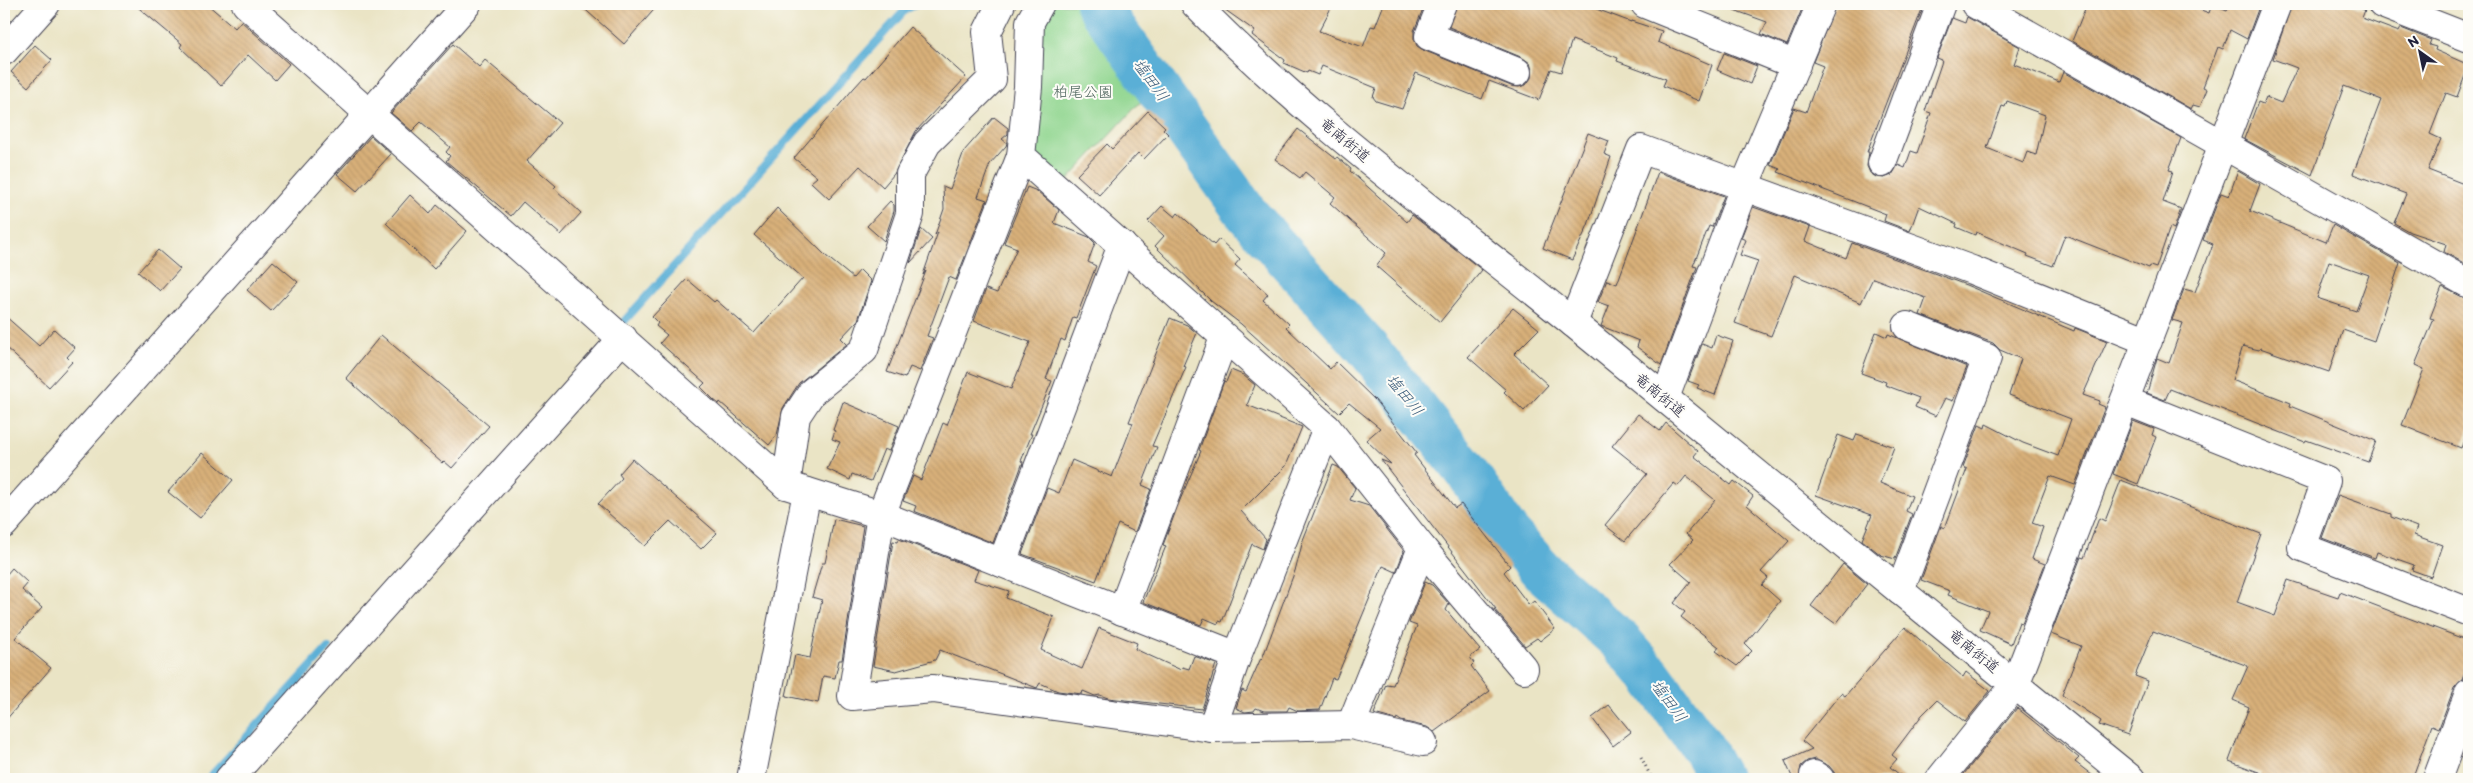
<svg xmlns="http://www.w3.org/2000/svg" width="2473" height="783" font-family="Itim,'Klee One',sans-serif">
<defs>
<pattern id="building-back-hatch" width="6" height="6" patternUnits="userSpaceOnUse" patternTransform="scale(1.25)"><rect width="6" height="6" fill="#d8b079"/><path d="M-1 5l2 2M0 0l6 6M5-1l2 2" fill="none" stroke="#b9976a"/></pattern>
</defs>
<rect width="100%" height="100%" fill="#fdfcf7"/>
<filter id="ink" filterUnits="userSpaceOnUse"><feTurbulence type="fractalNoise" baseFrequency=".02" numOctaves="2"/><feDisplacementMap in="SourceGraphic" scale="10" xChannelSelector="R" yChannelSelector="G"/><feConvolveMatrix kernelMatrix="1 2 1 2 8 2 1 2 1" color-interpolation-filters="sRGB"/></filter>
<filter id="wash" filterUnits="userSpaceOnUse"><feTurbulence type="fractalNoise" baseFrequency=".0096" numOctaves="4" result="noise"/><feDisplacementMap in="SourceGraphic" scale="20" xChannelSelector="R" yChannelSelector="G"/><feGaussianBlur stdDeviation="1.12" result="paint"/><feColorMatrix in="noise" values="0 0 0 0 0 0 0 0 0 0 0 0 0 0 0 0 0 1.4 0 .05"/><feComposite in="paint" operator="in"/></filter>
<g filter="url(#wash)">
<rect width="100%" height="100%" fill="#eae4c5"/>
<polygon fill="#91d690" stroke="#5a7c66" points="1051,4 1080,4 1146,96 1066,182 1030,153 1037,25"/>
<g fill="none" stroke-linecap="round" stroke-linejoin="round">
<g stroke="#5aafd6" stroke-width="8">
<polyline points="618,328 905,10 917,4"/>
<polyline points="208,779 328,648"/>
</g>
<polyline stroke="#5aafd6" stroke-width="44" points="1097,4 1247,214 1368,349 1466,471 1508,533 1542,571 1620,641 1650,675 1703,748 1720,779"/>
</g>
<g id="blocks">
<g fill="url(#building-back-hatch)" fill-rule="evenodd">
<polygon points="134,4 207,4 235,28 241,21 289,64 275,80 248,55 221,86 180,47 182,44"/>
<polygon points="579,4 659,4 624,44"/>
<polygon points="1217,4 1333,4 1319,31 1363,47 1371,26 1375,27 1384,4 1425,4 1414,31 1414,39 1417,46 1423,50 1511,86 1519,87 1526,85 1531,78 1532,70 1530,63 1523,58 1449,27 1457,4 1583,4 1631,22 1631,21 1662,31 1658,42 1712,65 1699,101 1663,86 1666,79 1617,61 1618,58 1572,40 1561,72 1551,69 1539,100 1489,81 1482,99 1416,73 1402,109 1376,101 1373,97 1376,88 1322,66 1318,75 1308,71 1307,73 1284,63 1285,60 1252,35 1255,31"/>
<polygon points="1724,4 1804,4 1787,45 1761,34 1767,22 1723,6"/>
<path d="M1836,4H1924L1867,152H1869L1867,166L1870,173L1876,177L1884,178L1892,175L1898,165L1905,168L1911,151L1917,153L1931,113L1925,111L1941,64L1942,60L1937,58L1952,18L1965,23L1967,17L2020,47L2014,64L2059,82L2063,72L2181,138L2169,170L2173,171L2163,202L2181,209L2174,229L2170,227L2156,268L2150,266L2149,268L2065,235L2053,266L2027,256L2028,254L1976,232L1975,235L1956,227L1957,224L1919,206L1910,231L1884,221L1886,214L1778,172L1780,169L1770,165L1794,108L1806,112L1823,66L1813,62ZM2007,101L2045,115L2036,155L2027,152L2023,163L1987,148L2002,106L2005,107Z"/>
<polygon points="2087,4 2185,4 2209,13 2212,4 2227,10 2230,4 2260,4 2247,39 2230,30 2223,49 2218,47 2203,87 2207,89 2200,107 2193,105 2191,109 2072,41"/>
<polygon points="2292,4 2348,4 2365,10 2362,18 2399,32 2401,28 2431,40 2429,45 2436,47 2435,50 2469,65 2457,97 2446,93 2430,134 2441,139 2428,170 2469,186 2469,266 2444,252 2446,244 2410,232 2394,223 2406,194 2353,174 2381,100 2344,86 2312,175 2244,139 2258,102 2263,104 2266,97 2281,103 2297,68 2273,59"/>
<polygon points="910,27 966,77 916,131 894,174 883,187 860,166 829,199 811,182 817,177 794,158 854,88 864,77 866,78"/>
<polygon points="453,44 479,67 485,60 560,123 527,161 556,186 554,188 581,213 561,235 523,202 511,216 446,161 450,156 446,152 450,147 421,122 412,131 391,113"/>
<polygon points="35,45 52,60 28,87 11,72"/>
<polygon points="1724,53 1757,66 1750,84 1717,70"/>
<polygon points="1148,111 1165,127 1163,129 1168,134 1144,159 1138,153 1099,195 1077,175 1107,144 1112,149"/>
<polygon points="994,117 1008,128 1008,134 1002,139 1007,143 1006,146 990,164 978,197 987,200 956,280 949,277 927,336 933,338 920,371 910,367 905,378 887,372 926,271 923,275 938,232 935,235 944,209 943,186 950,189 964,151"/>
<polygon points="1298,129 1336,159 1337,157 1351,169 1350,171 1407,222 1412,215 1482,270 1440,322 1376,266 1386,253 1330,203 1335,197 1305,172 1300,178 1275,159"/>
<polygon points="1588,133 1609,141 1604,154 1611,157 1588,225 1572,260 1543,248"/>
<polygon points="371,136 391,154 357,191 337,174"/>
<path d="M2238,171L2260,184L2250,211L2326,242L2333,225L2400,263L2374,341L2343,330L2329,372L2260,348L2259,350L2243,346L2232,380L2291,403L2290,406L2376,441L2368,462L2306,440L2305,442L2170,389L2165,400L2147,393L2157,358L2169,363L2183,323L2172,320L2184,289L2195,292L2213,244L2203,240L2221,193L2229,196ZM2329,261L2369,275L2356,311L2317,298Z"/>
<polygon points="1658,172 1724,196 1712,227 1709,226 1693,266 1697,267 1661,365 1637,347 1639,341 1601,326 1609,306 1598,302 1607,280 1617,284"/>
<polygon points="1027,187 1037,191 1059,210 1054,223 1089,237 1095,243 1088,262 1096,266 1076,318 1073,317 1065,341 1061,339 1046,379 1052,381 1030,434 1032,434 1021,461 1023,462 993,543 914,511 916,506 903,501 913,476 921,480 943,423 947,425 968,372 1011,389 1030,342 974,321 986,289 997,293 1017,248 1004,243"/>
<polygon points="410,195 430,214 437,205 467,231 434,269 386,223"/>
<polygon points="890,201 894,205 894,211 884,241 867,226"/>
<polygon points="1162,206 1175,217 1178,213 1214,245 1219,239 1240,259 1235,265 1268,294 1263,300 1289,324 1286,327 1330,369 1336,362 1375,400 1417,453 1414,455 1455,508 1461,504 1510,566 1504,572 1529,605 1534,601 1555,629 1540,641 1537,638 1525,646 1494,609 1496,609 1381,460 1391,464 1366,440 1380,428 1349,403 1339,413 1241,324 1211,301 1155,246 1164,236 1148,221"/>
<polygon points="1753,207 1810,227 1805,241 1846,258 1852,243 1966,285 2074,331 2075,328 2107,341 2083,395 2100,401 2098,404 2105,407 2075,485 2050,476 2032,523 2043,527 2032,559 2045,564 2022,623 2019,622 2011,644 1980,630 1988,611 1948,595 1950,591 1921,580 1941,526 1945,528 1967,469 1963,467 1979,425 1985,428 1986,424 2023,443 2058,456 2071,419 2009,395 2021,359 2000,350 1993,343 1920,315 1926,298 1873,278 1861,303 1795,275 1771,336 1735,323 1758,261 1740,255 1746,240 1741,238"/>
<polygon points="777,208 826,256 853,278 860,270 871,281 858,320 841,338 847,344 799,383 783,408 777,435 769,445 720,402 719,404 714,400 701,387 705,383 660,343 667,335 656,326 658,323 652,317 687,279 714,302 716,300 754,333 803,278 754,235"/>
<polygon points="921,229 932,239 910,263"/>
<polygon points="158,250 180,269 160,291 138,272"/>
<polygon points="273,261 298,282 271,311 247,290"/>
<polygon points="2442,287 2469,300 2469,427 2461,448 2402,425 2424,369 2415,365 2434,319 2430,318"/>
<polygon points="1513,308 1539,329 1514,354 1548,385 1524,411 1504,392 1506,390 1468,357"/>
<polygon points="4,315 39,346 54,329 75,348 67,357 72,362 49,387 4,346"/>
<polygon points="1170,318 1187,325 1197,333 1183,366 1186,367 1152,446 1157,447 1142,485 1151,489 1135,532 1118,524 1096,581 1022,554 1047,488 1059,493 1072,460 1112,477 1133,423 1129,422"/>
<polygon points="1876,332 1887,337 1888,334 1967,367 1953,401 1945,398 1936,416 1915,407 1919,398 1885,385 1886,382 1861,373"/>
<polygon points="381,335 489,426 452,468 444,461 442,463 346,378"/>
<polygon points="1716,335 1733,341 1715,395 1697,388 1699,385 1688,381 1702,344 1712,348"/>
<polygon points="1231,370 1243,375 1255,385 1247,405 1302,427 1286,466 1241,511 1266,539 1263,549 1252,544 1222,622 1219,621 1218,624 1204,618 1201,625 1143,602 1166,546 1163,545 1180,500 1201,451 1199,450 1224,381 1226,382"/>
<polygon points="843,402 899,426 889,451 884,449 871,481 852,474 850,480 827,469 840,442 832,439 835,431 833,430"/>
<polygon points="1638,414 1660,431 1666,423 1698,451 1694,456 1731,485 1734,481 1753,496 1747,505 1789,541 1761,572 1768,578 1762,585 1780,601 1745,644 1752,651 1737,666 1716,651 1719,647 1681,617 1685,612 1674,603 1691,582 1670,564 1693,540 1686,534 1715,500 1686,476 1678,486 1674,483 1625,541 1605,525 1647,474 1612,446"/>
<polygon points="2133,421 2154,429 2152,435 2156,437 2138,484 2113,474"/>
<polygon points="1857,434 1894,447 1880,483 1912,496 1906,511 1912,514 1895,559 1881,555 1862,540 1872,515 1816,495 1838,435 1854,441"/>
<polygon points="202,453 233,480 200,518 168,492"/>
<polygon points="632,459 717,533 701,549 670,521 645,546 598,504 622,478 619,474"/>
<polygon points="1333,465 1338,467 1355,488 1350,500 1369,506 1404,551 1396,572 1383,566 1336,679 1332,678 1320,710 1298,711 1289,707 1287,711 1264,711 1256,708 1254,711 1245,712 1236,708 1242,690 1246,692 1261,658 1262,659 1296,568 1303,540"/>
<polygon points="2121,480 2261,534 2237,602 2275,616 2288,580 2338,597 2340,592 2469,641 2469,662 2462,680 2454,688 2439,728 2432,725 2412,779 2259,779 2261,773 2229,761 2249,707 2233,700 2248,666 2153,631 2135,676 2148,681 2128,735 2099,725 2101,721 2062,695 2081,646 2051,634 2081,557 2084,558 2099,518 2105,521"/>
<polygon points="2338,495 2391,514 2391,517 2417,527 2414,535 2442,545 2431,577 2412,570 2414,565 2377,552 2375,558 2322,538"/>
<polygon points="834,519 863,526 842,660 839,660 835,678 823,676 818,703 786,696 795,655 810,658 822,600 812,597 822,563 825,563"/>
<polygon points="899,539 978,570 974,580 1009,591 1006,598 1054,617 1041,650 1082,669 1099,628 1137,643 1135,649 1181,670 1182,667 1189,669 1194,656 1216,664 1202,709 1108,698 1100,695 1095,696 1083,691 1082,694 1058,691 1040,683 1037,688 940,650 935,660 896,671 873,666 893,541 898,542"/>
<polygon points="1843,564 1867,584 1836,624 1811,606"/>
<polygon points="12,568 28,583 22,590 42,608 15,638 51,668 4,722 4,573 6,575"/>
<polygon points="1425,582 1432,585 1449,604 1446,610 1480,650 1470,657 1474,663 1471,666 1490,691 1434,732 1427,727 1401,721 1397,718 1396,720 1374,714 1386,684 1393,685 1417,626 1409,623"/>
<polygon points="1905,627 1963,677 1966,672 1990,691 1965,722 1937,700 1922,715 1892,755 1897,759 1890,767 1905,779 1836,779 1834,772 1829,766 1815,759 1807,761 1801,766 1799,779 1793,779 1785,761 1812,749 1802,741 1841,693 1845,696"/>
<polygon points="1609,705 1631,732 1613,746 1592,718"/>
<polygon points="2017,708 2079,758 2075,762 2097,779 1960,779"/>
</g>
</g>
</g>
<g filter="url(#ink)">
<use href="#blocks" fill-opacity="0" stroke="#403f50" stroke-width="1"/>
<g fill="none" stroke-linecap="round" stroke-linejoin="round">
<defs>
<g id="minor">
<polyline points="246,4 786,485 881,515 1237,656 1327,428 1021,156 1028,87 1030,22 1040,4"/>
<path d="M1195,4C1310,122 1445,219 1573,323C1759,474 1944,628 2131,779"/>
<polyline points="1442,4 1429,36 1517,72"/>
<polyline points="1645,4 1796,65"/>
<polyline points="1975,4 2469,284"/>
<polyline points="2382,4 2469,38"/>
<polyline points="4,51 46,4"/>
<polyline points="1021,156 881,515 852,696 933,689 1212,728 1351,725 1423,742"/>
<polyline points="1882,163 1941,4"/>
<polyline points="1573,323 1641,149 1972,270 2148,341"/>
<polyline points="1665,398 1744,187 1821,4"/>
<polyline points="2126,401 2326,481 2302,547 2469,612"/>
<polyline points="1327,428 1422,548 1524,669"/>
<polyline points="786,485 796,416 812,392 864,350 910,214 910,174 927,143 992,79 987,32 1001,4"/>
<polyline points="4,524 467,4"/>
<polyline points="1002,563 1122,245"/>
<polyline points="1900,591 1987,358 1907,326"/>
<polyline points="1122,611 1224,338"/>
<polyline points="1351,725 1422,548"/>
<polyline points="1212,728 1237,656"/>
<polyline points="1814,775 1820,779"/>
<polyline points="229,779 623,338"/>
<polyline points="751,779 807,492"/>
<polyline points="1940,779 2015,685 2277,4"/>
<polyline points="2437,779 2469,693"/>
</g>
</defs>
<use href="#minor" stroke="#403f50" stroke-width="30"/>
<polyline stroke="#403f50" stroke-width="3" stroke-dasharray="1 4" stroke-linecap="butt" points="1641,757 1652,779"/>
<use href="#minor" stroke="#fff" stroke-width="28"/>
</g>
</g>
<g text-anchor="middle" dominant-baseline="central" stroke-width="4" stroke-linejoin="round" paint-order="stroke">
<g font-size="15" fill="#496159" stroke="#fdfcf7">
<text x="1083" y="92">柏尾公園</text>
</g>
<g font-size="15" fill="#22223b" stroke="#fdfcf7">
<text transform="translate(1345 140) rotate(40)">竜南街道</text>
<text transform="translate(1660 395) rotate(39)">竜南街道</text>
<text transform="translate(1974 651) rotate(39)">竜南街道</text>
</g>
<g font-size="16" font-style="italic" fill="#385a79" stroke="#fdfcf7">
<text transform="translate(1151 80) rotate(54)">塩田川</text>
<text transform="translate(1405 395) rotate(51)">塩田川</text>
<text transform="translate(1669 701) rotate(54)">塩田川</text>
</g>
</g>
<rect width="2473" height="783" fill="none" stroke="#fdfcf7" stroke-width="20"/>
<g transform="translate(2420 52) rotate(327)" stroke="#fdfcf7" stroke-width="4" paint-order="stroke">
<path d="M0-4L9 19L0 12L-9 19Z" fill="#22223b"/>
<text y="-8" font-size="14" font-weight="bold" text-anchor="middle" fill="#22223b">N</text>
</g>
</svg>
